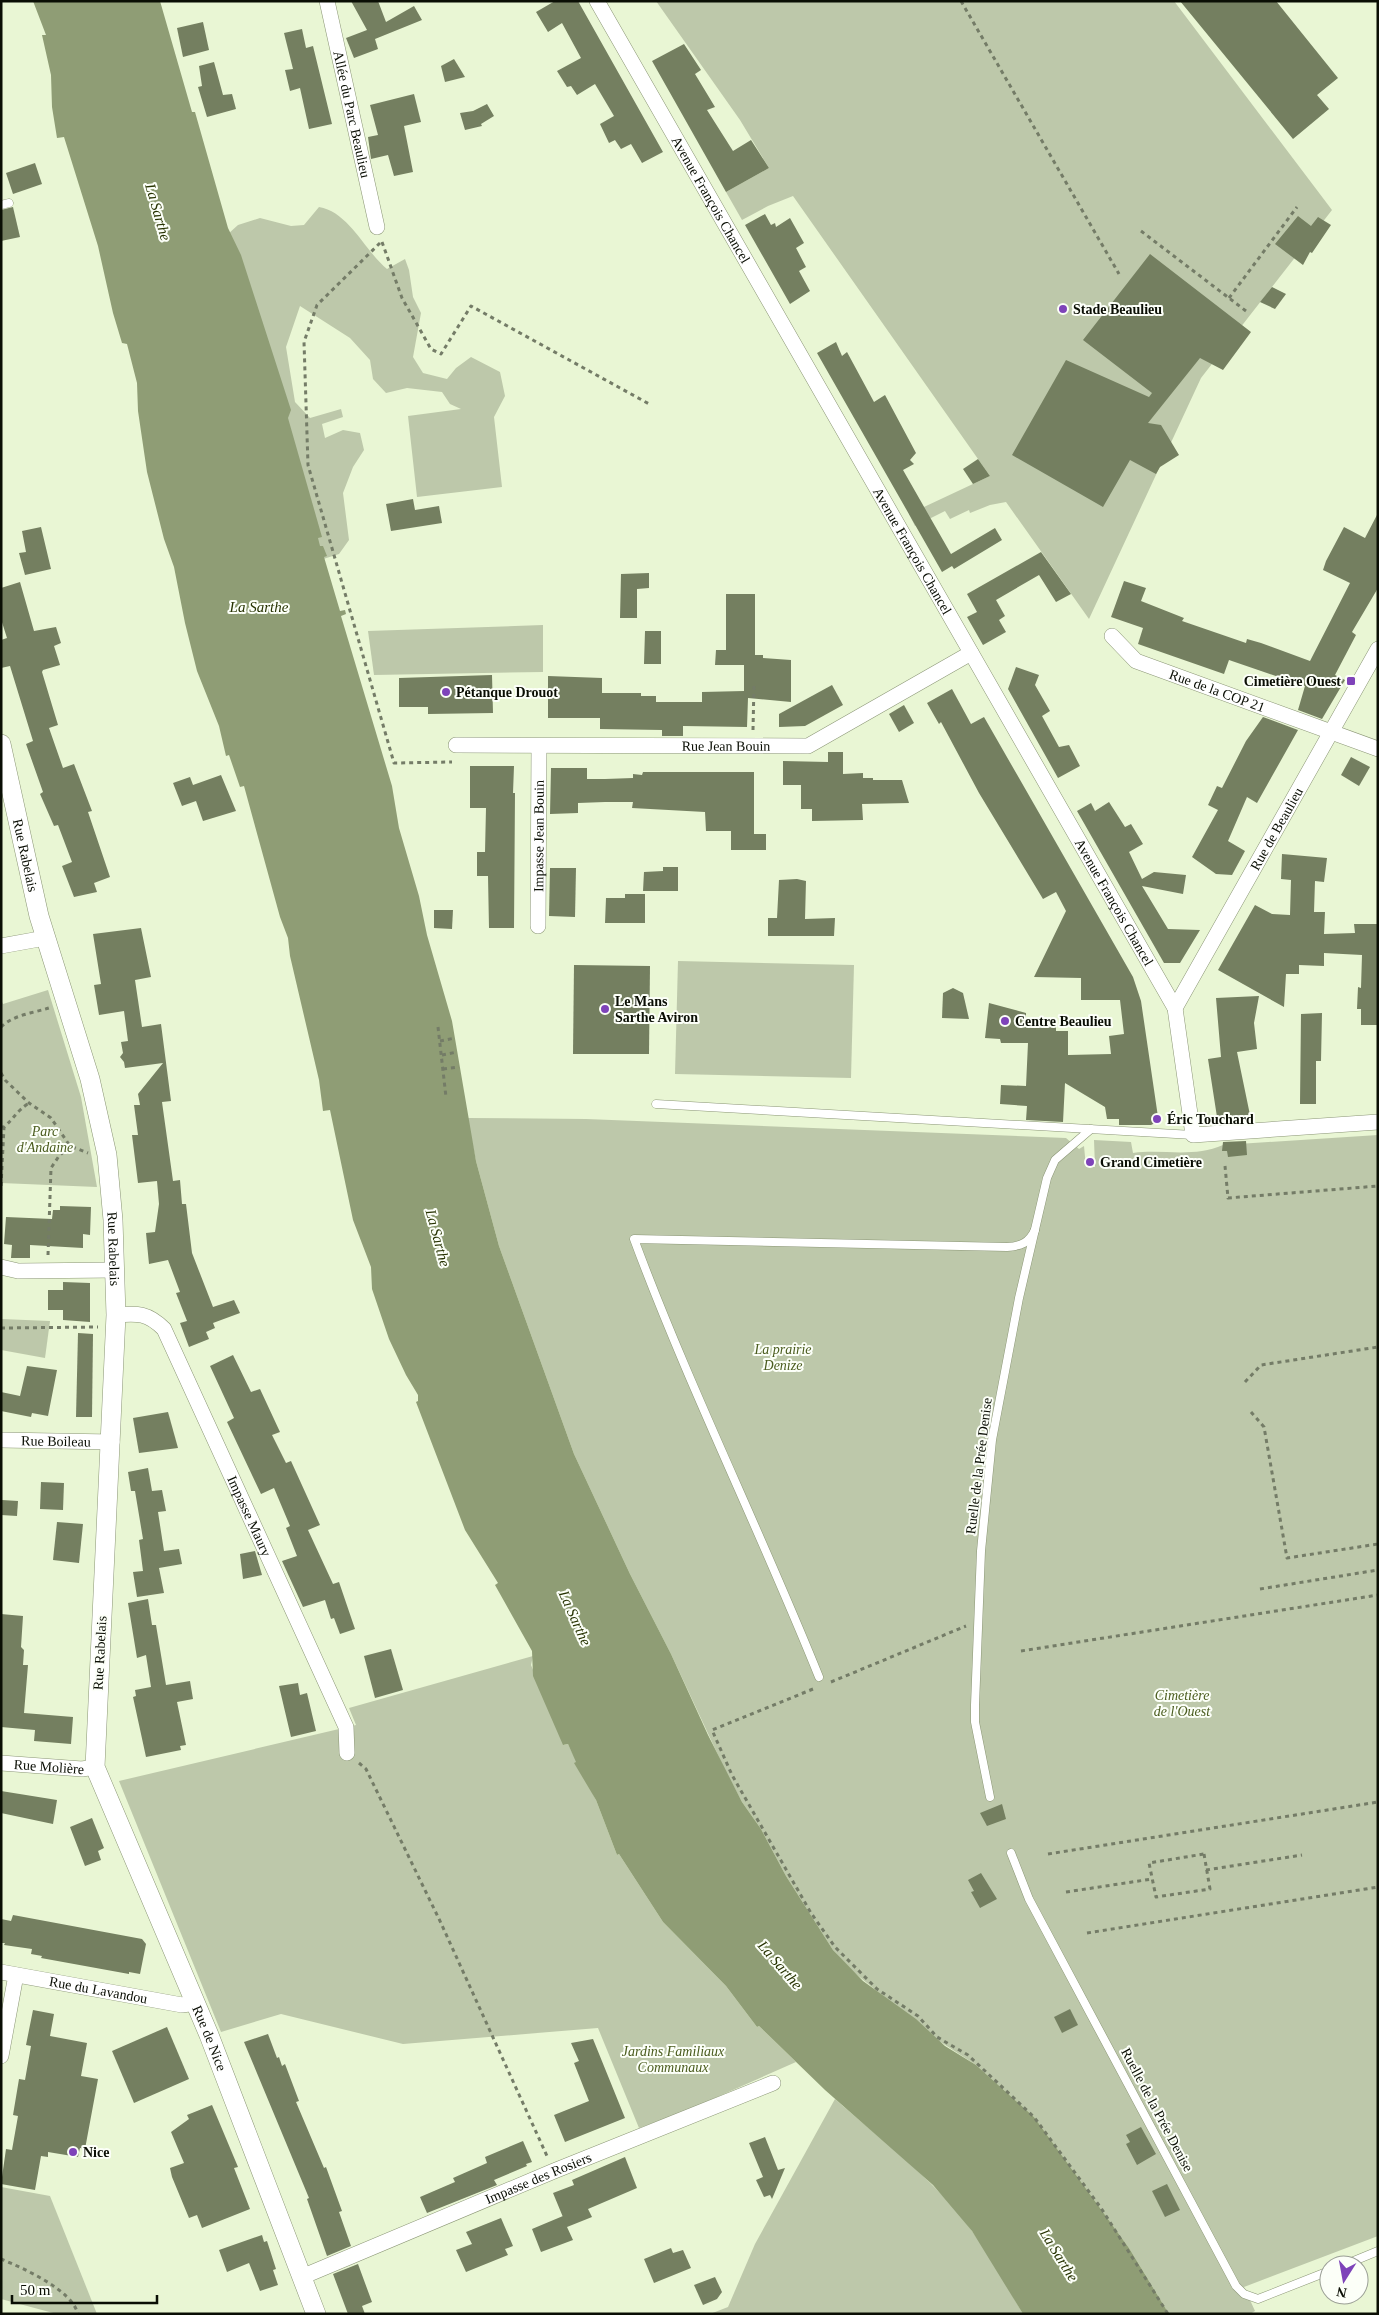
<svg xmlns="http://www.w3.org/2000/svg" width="1379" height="2315" font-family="'Times New Roman',serif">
<rect width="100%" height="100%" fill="#e9f6d4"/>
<g fill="#bdc8aa">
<polygon points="656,1 1174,1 1332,210 1201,378 1089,619 1006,502 990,505 970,513 969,510 950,519 945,511 915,526 909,514 990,476 793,196 768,206 742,220 726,192 769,168 740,120"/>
<path d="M319,207C349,212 365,251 387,269L405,259L409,270L413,297L421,313L413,357L423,373L447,379L456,368L471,357L500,372L505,396L494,417L502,487L417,497L408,416L461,409L450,404L442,392L407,388L386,393L373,379L370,360L350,338L300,306L286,347L295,402L310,418L341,409L343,417L322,424L325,438L343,430L360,433L364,450L353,467L343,493L349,540L339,554L317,561L218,243L238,225L260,218L291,226L304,225Z"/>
<polygon points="543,625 543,672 374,675 368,631"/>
<polygon points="678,961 854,965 851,1078 675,1074"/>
<polygon points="48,990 81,1097 97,1187 1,1183 1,1000 3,1004"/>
<path d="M467,1118L586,1119L1066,1138L1079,1149L1084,1146L1086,1167H1095L1094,1140L1131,1142L1133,1153C1163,1149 1194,1158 1223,1145L1378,1135V2236L1244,2287L1255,2311L1250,2314H1169L1129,2248L1034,2117L976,2065L936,2039L851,1970L833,1950L786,1876L761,1829L742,1802L725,1770L671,1654L630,1574L574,1454L499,1246L476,1161Z"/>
<polygon points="1,1319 50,1321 45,1358 1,1350"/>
<polygon points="533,1656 531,1665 564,1745 568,1744 596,1800 617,1855 619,1854 663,1922 726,1986 757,2027 759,2026 796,2062 690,2109 639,2128 598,2028 403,2044 281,2014 221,2032 119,1781 356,1725 349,1708"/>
<path d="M835,2099C877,2136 923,2171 959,2214C984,2244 1003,2280 1023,2314H710L728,2307L755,2244Z"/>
<polygon points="1,2187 50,2196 97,2314 57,2314 1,2299"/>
</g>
<polygon fill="#8f9d75" points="33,1 160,1 192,112 195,112 228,228 241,255 291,410 288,418 322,537 318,538 320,546 323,546 327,556 324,557 340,611 345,610 346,614 341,616 392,786 399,828 419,896 427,935 452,1021 476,1161 499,1246 574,1454 630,1574 671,1654 708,1735 742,1802 761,1829 786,1876 833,1950 863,1981 916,2019 945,2046 976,2065 1034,2117 1129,2248 1169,2314 1023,2314 972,2231 933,2185 825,2090 759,2026 757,2027 726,1986 663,1922 619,1854 617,1855 596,1800 574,1763 576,1762 568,1744 563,1745 533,1676 532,1651 495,1585 498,1583 465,1530 416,1402 418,1401 418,1395 406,1375 389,1339 372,1289 371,1267 353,1220 330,1110 323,1111 319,1080 290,956 288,938 280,917 244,786 240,787 229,755 226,756 219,726 197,671 185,623 174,567 164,539 147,472 138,411 137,383 127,344 122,343 113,313 98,246 64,137 57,138 52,107 51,75 42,35 46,35"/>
<g fill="#747f60">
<polygon points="351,1 378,1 386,22 414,6 422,20 375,39 378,49 354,58 346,38 367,30"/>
<polygon points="555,1 578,1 663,152 642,163 631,144 621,149 615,140 609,143 600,124 614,116 595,84 577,95 571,86 567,87 557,71 581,58 562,23 548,32 536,12"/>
<polygon points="1180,1 1276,1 1338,78 1317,95 1329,109 1293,139"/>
<polygon points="203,22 209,50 183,57 177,28"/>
<polygon points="302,29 306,48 313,46 332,124 309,129 300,88 290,91 285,70 293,69 284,33"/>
<polygon points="684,44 701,70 695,74 715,107 707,110 733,151 751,140 769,168 726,192 652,61"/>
<polygon points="454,59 465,77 445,82 441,66"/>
<polygon points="214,62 223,95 232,94 236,109 207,117 198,87 202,86 199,66"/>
<polygon points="414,94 421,122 404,126 413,172 394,176 388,155 371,159 368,137 378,135 370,105"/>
<polygon points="487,104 494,116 481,124 482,126 465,130 460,113 473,111"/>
<polygon points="35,163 42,184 13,194 6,173"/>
<polygon points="13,207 20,237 1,241 1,210"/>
<polygon points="765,214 771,225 775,223 776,227 790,218 804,243 796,248 806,267 799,271 810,291 790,304 745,225"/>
<polygon points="1298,216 1311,226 1318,217 1331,225 1312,253 1310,252 1303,265 1275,244"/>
<polygon points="1150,254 1251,332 1223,370 1200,358 1148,423 1161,425 1179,455 1160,467 1156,474 1130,460 1103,507 1012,455 1066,360 1149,397 1152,393 1083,340"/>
<polygon points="1272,287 1286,294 1275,309 1260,302"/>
<polygon points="836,342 842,356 847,352 874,402 885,395 916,453 910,460 914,464 903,470 951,554 995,528 1002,540 954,569 952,566 942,572 817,353"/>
<polygon points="978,459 990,476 973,484 963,469"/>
<polygon points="413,499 415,510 439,506 442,523 391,531 386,504"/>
<polygon points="1378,513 1378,588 1352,632 1356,635 1335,675 1345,680 1322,719 1298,710 1305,686 1229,660 1224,674 1138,644 1143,628 1111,617 1124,581 1146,588 1141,601 1184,618 1182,621 1246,643 1247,639 1261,643 1310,661 1350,583 1323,570 1326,561 1344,527 1365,538"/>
<polygon points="41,527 51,569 25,575 19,553 26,552 22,531"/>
<polygon points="1041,552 1071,594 1056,602 1039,575 996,600 1005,616 999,620 1006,632 983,645 967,617 977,612 967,594"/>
<polygon points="649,573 649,588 637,589 637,618 620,618 621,574"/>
<polygon points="20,582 34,631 56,627 61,643 54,646 60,665 43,670 42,672 58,725 49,728 63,768 74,764 92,811 88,812 110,877 94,883 97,892 74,897 62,866 72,862 58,825 54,826 40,794 43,792 26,744 33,741 10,666 1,668 1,640 7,638 1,619 1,588"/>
<polygon points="726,594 755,594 755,655 763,655 763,658 791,660 791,702 748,698 747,727 683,726 683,736 662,736 662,730 600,729 600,718 548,718 548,676 602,678 602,693 641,693 641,696 656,696 656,702 702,702 702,692 744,691 744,665 715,665 716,650 726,650"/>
<polygon points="645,631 661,631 661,664 644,664"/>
<polygon points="1016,667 1039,675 1035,685 1050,711 1042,716 1059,747 1069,745 1080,766 1058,778 1008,689"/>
<polygon points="492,675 493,713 428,714 428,707 399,707 399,678"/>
<polygon points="832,685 843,705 805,726 779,727 779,714"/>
<polygon points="952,689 971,724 984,717 1133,977 1141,1001 1158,1117 1157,1122 1151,1125 1119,1125 1119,1119 1107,1119 1105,1107 1065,1083 1063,1122 1026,1120 1027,1106 1000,1104 1001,1085 1026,1086 1028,1043 1001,1043 1000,1039 985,1038 989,1003 1026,1013 1026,1021 1056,1021 1056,1031 1068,1031 1068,1055 1111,1054 1109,1036 1124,1034 1120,1000 1081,1000 1081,978 1034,977 1066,911 1056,892 1043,899 979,793 941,722 939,724 927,703"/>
<polygon points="904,705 914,723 899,732 889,714"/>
<polygon points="1263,717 1298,730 1257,803 1247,797 1228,841 1245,851 1232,875 1216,874 1192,857 1218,810 1208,805 1217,786 1222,788 1246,741"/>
<polygon points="828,752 843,752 843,774 863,773 863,778 873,778 873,780 902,780 909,803 862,804 863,820 812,821 812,809 801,809 801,785 783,785 783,761 828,762"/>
<polygon points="1351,757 1370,767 1359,786 1341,775"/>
<polygon points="470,766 514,766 513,793 515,793 514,928 489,928 488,876 477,876 477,852 485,852 486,808 470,808"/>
<polygon points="551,768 587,768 587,779 605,779 633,778 633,774 642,775 643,772 754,772 754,834 766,834 766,850 731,850 731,831 706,831 705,812 632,808 633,802 605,802 578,803 578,813 550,814"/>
<polygon points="221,775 236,811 203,821 196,801 182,806 173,783 190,777 193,785"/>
<polygon points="1109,802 1125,827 1131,824 1143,844 1129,852 1142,879 1154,872 1186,875 1183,894 1142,886 1168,929 1200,930 1180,963 1164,963 1077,811 1091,803 1095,811"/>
<polygon points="1282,854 1327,858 1324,882 1315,881 1314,912 1325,912 1324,934 1355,933 1354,924 1378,924 1378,1025 1361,1025 1361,1009 1357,1009 1358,987 1361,988 1362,955 1324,953 1324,966 1299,965 1299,974 1286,974 1284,1007 1218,970 1255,905 1272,914 1290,915 1291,880 1281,879"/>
<polygon points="663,867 678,867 678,891 643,891 644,872 663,871"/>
<polygon points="550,868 576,868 575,917 549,916"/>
<polygon points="797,879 806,881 805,919 835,918 834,936 768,936 768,918 777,918 779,880"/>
<polygon points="625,894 645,894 645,923 605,923 606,898 625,898"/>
<polygon points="434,910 453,910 452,929 434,928"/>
<polygon points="141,928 151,977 135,980 142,1027 161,1024 171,1101 162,1102 173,1181 180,1180 182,1204 186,1204 192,1253 213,1307 234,1300 240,1313 213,1323 215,1328 206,1332 209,1339 189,1347 180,1323 187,1321 176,1293 180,1292 168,1260 149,1264 146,1233 155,1232 159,1204 157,1181 138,1183 132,1135 138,1135 134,1105 140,1105 138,1094 163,1063 125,1068 124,1062 120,1057 123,1053 121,1042 128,1041 124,1011 99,1015 94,985 101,984 93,934"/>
<polygon points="574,965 650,966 649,1054 573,1054"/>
<polygon points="953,988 963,993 969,1019 942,1018 943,993"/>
<polygon points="1259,996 1254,1023 1257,1049 1237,1052 1250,1115 1245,1115 1245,1122 1227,1123 1228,1116 1217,1117 1208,1059 1221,1057 1216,998"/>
<polygon points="1322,1013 1321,1061 1316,1061 1316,1104 1300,1104 1301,1014"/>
<polygon points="1246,1141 1247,1155 1228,1157 1227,1151 1222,1151 1223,1142"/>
<polygon points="60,1206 91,1207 90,1235 83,1234 83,1248 30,1245 30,1258 11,1258 12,1245 4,1244 6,1217 52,1219 53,1210 60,1210"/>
<polygon points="63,1282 90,1283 90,1322 63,1320 63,1310 48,1310 48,1290 63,1290"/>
<polygon points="78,1333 93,1334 92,1417 76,1417"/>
<polygon points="233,1355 251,1392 260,1389 280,1432 272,1435 286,1463 291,1461 320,1525 308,1530 333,1584 339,1582 355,1629 340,1634 334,1618 331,1619 325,1600 303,1607 282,1561 297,1556 286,1528 290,1526 274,1488 261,1494 227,1422 234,1418 210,1366"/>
<polygon points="27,1366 57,1370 48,1416 32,1413 31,1417 1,1411 1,1392 20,1396"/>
<polygon points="168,1412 178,1448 139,1453 133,1418"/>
<polygon points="148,1468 152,1491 162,1490 166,1511 158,1512 164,1551 179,1549 182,1564 159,1568 164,1593 137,1597 133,1572 143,1571 139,1540 143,1539 135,1491 131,1491 128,1472"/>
<polygon points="41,1482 64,1483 63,1510 40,1509"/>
<polygon points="2,1500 18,1501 17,1516 1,1515"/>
<polygon points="57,1522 83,1524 79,1563 53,1560"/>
<polygon points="255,1551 262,1575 243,1579 240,1554"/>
<polygon points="148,1599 152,1625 156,1625 166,1685 190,1681 193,1699 177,1702 186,1745 180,1746 181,1750 146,1757 133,1697 136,1696 135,1690 151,1687 146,1655 137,1658 128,1603"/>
<polygon points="1,1614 23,1616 21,1647 24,1650 23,1665 28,1665 24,1713 73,1717 71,1744 34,1741 35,1730 1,1727"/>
<polygon points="391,1649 403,1690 375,1698 364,1656"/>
<polygon points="298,1683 300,1695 307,1693 316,1731 291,1737 279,1686"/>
<polygon points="1,1791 57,1800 53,1824 1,1813"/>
<polygon points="1002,1804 1006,1819 987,1826 980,1813"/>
<polygon points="92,1818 104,1848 98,1851 101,1860 85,1866 70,1827"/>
<polygon points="981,1873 997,1899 980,1908 971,1892 974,1891 968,1880"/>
<polygon points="13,1915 142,1939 146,1944 140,1974 129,1972 129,1974 41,1958 42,1956 31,1954 32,1949 4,1945 5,1943 1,1943 1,1919 11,1921"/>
<polygon points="1070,2009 1078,2025 1062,2033 1054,2017"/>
<polygon points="33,2010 54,2014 50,2036 87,2043 81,2076 98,2079 85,2149 80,2148 78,2157 48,2152 48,2157 41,2156 35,2190 1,2184 6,2149 12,2150 18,2116 13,2115 19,2079 25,2080 31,2046 26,2045"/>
<polygon points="167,2027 189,2079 134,2103 112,2051"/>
<polygon points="268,2034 277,2058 279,2057 282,2066 285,2064 299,2101 296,2102 324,2168 326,2167 342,2211 339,2212 351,2246 327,2256 307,2199 309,2198 244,2042"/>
<polygon points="593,2039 625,2118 565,2142 554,2115 589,2101 574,2063 579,2061 571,2043"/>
<polygon points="212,2105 238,2167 234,2168 250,2209 202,2228 197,2215 189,2218 172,2177 170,2168 184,2163 171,2132 189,2119 187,2115"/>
<polygon points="1141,2127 1156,2154 1137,2165 1126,2144 1130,2142 1126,2135"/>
<polygon points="765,2137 778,2170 785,2168 772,2199 770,2195 764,2197 756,2180 763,2177 749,2143"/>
<polygon points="523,2141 532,2162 526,2164 527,2166 494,2180 497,2185 427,2213 420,2197 455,2182 453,2178 487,2163 485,2157"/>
<polygon points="625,2157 637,2188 588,2209 592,2217 567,2227 573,2240 541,2252 532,2229 563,2216 565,2222 553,2193 574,2185 572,2180"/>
<polygon points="1167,2184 1180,2210 1165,2217 1152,2191"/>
<polygon points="501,2218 513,2246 505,2249 508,2255 466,2272 456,2250 472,2244 466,2232"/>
<polygon points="262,2235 264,2242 267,2241 276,2269 273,2270 278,2285 260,2291 249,2263 227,2272 219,2250"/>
<polygon points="671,2248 673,2253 683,2250 691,2268 654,2283 644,2259"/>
<polygon points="358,2264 372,2302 362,2306 365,2314 348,2314 333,2274"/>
<polygon points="715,2277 722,2292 717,2299 703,2305 694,2285"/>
</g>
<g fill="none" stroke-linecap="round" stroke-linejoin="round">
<defs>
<g id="service">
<polyline points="1,205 9,203"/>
<polyline points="656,1104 1193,1135"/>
<path d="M819,1677C760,1530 689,1387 634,1239L1007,1247C1021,1246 1029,1243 1035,1230"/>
<polyline points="990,1797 975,1722 975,1705 981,1551 992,1440 1019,1298 1047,1178 1055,1160 1091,1129"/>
<polyline points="1011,1853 1029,1899 1236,2286 1244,2294 1258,2299 1329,2271"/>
<polyline points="1344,2265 1378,2251"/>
</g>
<g id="minor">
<path id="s1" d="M327,1L377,227"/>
<path id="s2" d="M597,1L1175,1008L1193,1135L1378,1122"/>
<path id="s3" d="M1112,636L1136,661L1378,749"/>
<path id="s4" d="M456,745L808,746L971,653"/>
<path id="s5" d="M538,926L539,746"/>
<polyline points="1,946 45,938"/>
<path id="s6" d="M1175,1008L1378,649"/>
<polyline points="1,1267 18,1271 115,1270"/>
<path id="s7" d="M116,1315C138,1313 148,1313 164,1329L346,1727L347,1753"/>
<path id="s8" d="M1,1440L112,1442"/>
<path id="s9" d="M1,1763L82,1769L95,1767"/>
<path id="s10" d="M1,1972L182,2005L196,2003"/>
<polyline points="1,2056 16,1975"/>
<path id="s11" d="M304,2276L554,2171L773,2083"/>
</g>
<g id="tertiary">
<path id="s12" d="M1,744L39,916L90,1079L107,1155L113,1220L116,1315L95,1767L209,2035L316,2314"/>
</g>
</defs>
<use href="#service" stroke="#8b9676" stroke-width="9"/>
<use href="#minor" stroke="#8b9676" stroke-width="16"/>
<use href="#tertiary" stroke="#8b9676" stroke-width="20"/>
<g stroke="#747c67" stroke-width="3" stroke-dasharray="4 4" stroke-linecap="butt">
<polyline points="961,1 1119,274"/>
<polyline points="1141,231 1246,311"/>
<polyline points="382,242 402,298 431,349 441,354 471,306 651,405"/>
<polyline points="380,243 317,305 304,342 308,465 394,763 452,762"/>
<polyline points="1229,298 1297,207"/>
<polyline points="753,730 754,684"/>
<path d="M1,1027C13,1015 33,1013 49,1008"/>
<polyline points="438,1027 446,1097"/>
<polyline points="440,1041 455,1038"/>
<polyline points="442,1055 457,1052"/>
<polyline points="443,1069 459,1067"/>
<polyline points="1,1073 5,1080 29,1103 51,1118 70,1146 88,1153"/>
<path d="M1,1127H4C14,1118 17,1111 29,1103"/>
<polyline points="1225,1166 1228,1198 1378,1186"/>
<polyline points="1,1186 4,1127"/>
<polyline points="48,1255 51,1168 59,1156 70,1146"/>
<polyline points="1,1328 98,1327"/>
<polyline points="1245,1382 1261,1365 1378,1347"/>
<polyline points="1251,1412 1264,1427 1287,1558 1378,1544"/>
<polyline points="1260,1589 1378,1570"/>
<polyline points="1021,1651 1378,1595"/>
<polyline points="831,1682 966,1626"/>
<polyline points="813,1689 712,1730 732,1775 811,1913 835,1947 877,1989 918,2016 937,2037 968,2055 1034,2117 1101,2208 1168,2314"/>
<polyline points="359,1763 366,1769 440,1921 547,2156"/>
<polyline points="1048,1854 1378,1802"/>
<polygon points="1204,1854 1210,1889 1156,1897 1149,1863"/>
<polyline points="1206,1870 1302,1855"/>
<polyline points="1066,1892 1152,1879"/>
<polyline points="1087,1933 1378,1887"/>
<path d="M1,2259C23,2268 72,2290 78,2314"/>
</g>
<use href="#service" stroke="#fff" stroke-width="8"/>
<use href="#minor" stroke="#fff" stroke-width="15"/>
<use href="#tertiary" stroke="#fff" stroke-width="19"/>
</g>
<g fill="#7e43b9" stroke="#fcfff8" stroke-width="2">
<circle cx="1063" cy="309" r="5"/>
<rect x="1346" y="676" width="10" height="10" rx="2.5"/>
<circle cx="446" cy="692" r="5"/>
<circle cx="605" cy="1009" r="5"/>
<circle cx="1005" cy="1021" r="5"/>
<circle cx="1157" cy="1119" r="5"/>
<circle cx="1090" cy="1162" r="5"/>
<circle cx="73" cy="2152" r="5"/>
</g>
<g text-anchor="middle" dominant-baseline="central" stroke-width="4" stroke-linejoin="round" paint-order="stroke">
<g font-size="14" fill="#0a0e04" stroke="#fcfff8">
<text stroke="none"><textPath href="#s1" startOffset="116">Allée du Parc Beaulieu</textPath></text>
<text stroke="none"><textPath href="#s2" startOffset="229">Avenue François Chancel</textPath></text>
<text stroke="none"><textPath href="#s2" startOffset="634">Avenue François Chancel</textPath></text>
<text stroke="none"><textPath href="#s3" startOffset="121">Rue de la COP 21</textPath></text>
<text stroke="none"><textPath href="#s4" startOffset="270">Rue Jean Bouin</textPath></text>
<text stroke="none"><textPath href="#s6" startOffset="206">Rue de Beaulieu</textPath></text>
<text stroke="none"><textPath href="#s5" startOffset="90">Impasse Jean Bouin</textPath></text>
<text stroke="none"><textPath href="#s12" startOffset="114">Rue Rabelais</textPath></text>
<text stroke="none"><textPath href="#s2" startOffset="1039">Avenue François Chancel</textPath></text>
<text stroke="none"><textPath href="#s12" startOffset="519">Rue Rabelais</textPath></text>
<text stroke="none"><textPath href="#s8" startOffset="55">Rue Boileau</textPath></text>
<text transform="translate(979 1466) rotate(-83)">Ruelle de la Prée Denise</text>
<text stroke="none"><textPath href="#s7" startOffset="258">Impasse Maury</textPath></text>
<text transform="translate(100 1653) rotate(-87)">Rue Rabelais</text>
<text stroke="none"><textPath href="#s9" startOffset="48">Rue Molière</textPath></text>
<text stroke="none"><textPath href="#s10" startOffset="99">Rue du Lavandou</textPath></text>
<text stroke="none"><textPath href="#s12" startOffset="1332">Rue de Nice</textPath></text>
<text transform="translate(1157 2110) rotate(62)">Ruelle de la Prée Denise</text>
<text stroke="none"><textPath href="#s11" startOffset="254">Impasse des Rosiers</textPath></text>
</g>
<g font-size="14" font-weight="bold" fill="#0a0e04" stroke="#fcfff8" text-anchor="start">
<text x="1073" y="309">Stade Beaulieu</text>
<text x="1341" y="681" text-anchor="end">Cimetière Ouest</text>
<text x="456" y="692">Pétanque Drouot</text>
<text x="615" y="1001">Le Mans<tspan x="615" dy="16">Sarthe Aviron</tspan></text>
<text x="1015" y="1021">Centre Beaulieu</text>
<text x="1167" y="1119">Éric Touchard</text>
<text x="1100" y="1162">Grand Cimetière</text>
<text x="83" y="2152">Nice</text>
</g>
<g font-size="14" font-style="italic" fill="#4a5c1e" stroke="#fcfff8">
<text x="45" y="1131">Parc<tspan x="45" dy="16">d'Andaine</tspan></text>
<text x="783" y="1349">La prairie<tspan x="783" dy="16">Denize</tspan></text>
<text x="1182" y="1695">Cimetière<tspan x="1182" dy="16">de l'Ouest</tspan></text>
<text x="673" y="2051">Jardins Familiaux<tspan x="673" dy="16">Communaux</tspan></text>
</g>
<g font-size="15" font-style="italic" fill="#263201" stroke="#fcfff8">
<text transform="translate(158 212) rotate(74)">La Sarthe</text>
<text x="259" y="607">La Sarthe</text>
<text transform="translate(438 1238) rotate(75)">La Sarthe</text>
<text transform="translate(575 1618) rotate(66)">La Sarthe</text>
<text transform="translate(780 1965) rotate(49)">La Sarthe</text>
<text transform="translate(1059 2255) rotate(58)">La Sarthe</text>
</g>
</g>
<rect width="1379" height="2315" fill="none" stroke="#0a0e04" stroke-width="5"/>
<g transform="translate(1344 2280) rotate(191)"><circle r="24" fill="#fcfff8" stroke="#9b9f96"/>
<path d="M0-4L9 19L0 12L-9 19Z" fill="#7e43b9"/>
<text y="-8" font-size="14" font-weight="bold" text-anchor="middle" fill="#0a0e04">N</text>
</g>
<path d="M12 2295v8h145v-8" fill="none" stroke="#0a0e04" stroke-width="2.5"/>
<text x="20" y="2295" font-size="15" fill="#0a0e04" stroke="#fcfff8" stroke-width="4" paint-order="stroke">50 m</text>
</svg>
